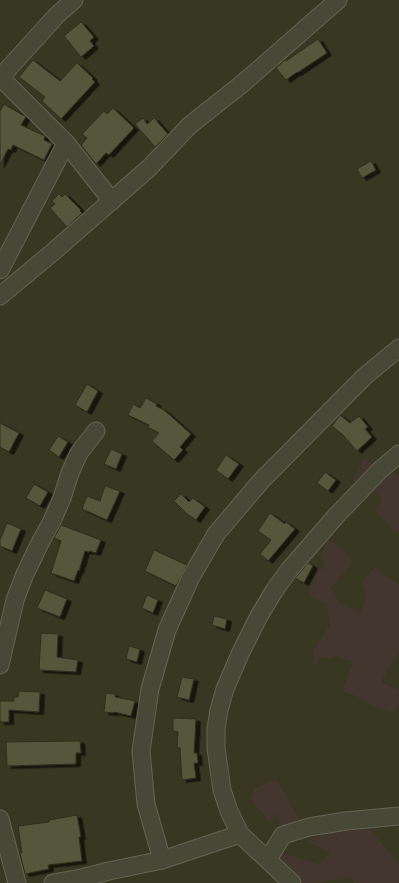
<svg xmlns="http://www.w3.org/2000/svg" width="399" height="883" font-family="'Roboto Condensed',sans-serif">
<defs>
<filter id="shadow"><feDropShadow dx="4.5" dy="2.5" stdDeviation="0" flood-color="#0009"/></filter>
</defs>
<rect width="100%" height="100%" fill="#373722"/>
<g fill="#43362e">
<polygon points="363,459 399,476 399,533 375,512 382,499 372,487 352,481"/>
<polygon points="328,539 348,553 352,563 331,588 339,603 360,613 366,594 361,583 375,567 399,585 399,650 381,682 399,690 399,703 393,713 375,707 358,697 342,691 353,662 337,656 331,659 321,657 314,667 313,650 330,625 327,604 308,596 319,568 326,569 321,557"/>
<polygon points="276,780 306,828 298,839 282,830 278,814 269,821 250,799 255,788"/>
<polygon points="368,827 399,864 399,883 354,883 351,877 316,883 293,883 272,852 280,852 319,864 330,853 307,841 339,829"/>
</g>
<g fill="#56573e" stroke="#2e2e1d" filter="url(#shadow)">
<polygon points="81,22 94,37 90,41 94,46 81,57 64,36"/>
<polygon points="318,39 327,53 297,73 297,72 286,80 276,68 285,60 286,61"/>
<polygon points="33,60 60,81 77,63 93,78 92,79 95,82 61,119 42,101 45,97 19,77"/>
<polygon points="4,104 26,117 21,125 45,136 44,140 52,144 44,160 13,145 11,150 8,149 0,165 0,111"/>
<polygon points="113,108 134,128 109,155 106,153 96,164 81,145 87,138 82,134 104,111 107,114"/>
<polygon points="143,118 147,124 154,118 168,134 155,147 135,124"/>
<polygon points="371,161 376,170 362,178 357,169"/>
<polygon points="59,194 62,197 65,194 81,210 80,211 82,213 67,227 50,208 55,204 52,201"/>
<polygon points="87,384 98,391 87,412 75,405"/>
<polygon points="146,398 157,404 156,406 164,410 191,434 180,447 183,450 174,460 152,441 159,433 148,427 149,425 128,415 133,404 140,408"/>
<polygon points="340,415 350,423 359,416 368,427 365,429 372,437 357,451 343,435 332,426"/>
<polygon points="0,423 19,433 9,452 0,447"/>
<polygon points="58,436 68,442 59,457 49,450"/>
<polygon points="111,449 122,454 116,469 104,464"/>
<polygon points="226,455 239,464 228,479 216,470"/>
<polygon points="325,472 336,480 328,491 317,483"/>
<polygon points="34,484 48,492 40,506 26,498"/>
<polygon points="105,486 120,491 107,520 82,509 87,496 100,501"/>
<polygon points="181,494 189,502 193,498 205,507 196,520 186,513 174,501"/>
<polygon points="270,513 285,524 286,522 295,529 268,561 260,554 271,540 258,531"/>
<polygon points="7,523 21,529 12,551 0,546 0,540"/>
<polygon points="61,525 101,540 96,553 89,551 89,552 85,551 79,571 78,570 74,581 51,573 61,541 54,538"/>
<polygon points="154,550 187,565 176,586 145,571"/>
<polygon points="308,563 313,566 304,583 295,578"/>
<polygon points="45,590 67,599 60,617 37,608"/>
<polygon points="147,595 158,600 153,613 142,608"/>
<polygon points="214,616 227,619 225,629 212,625"/>
<polygon points="41,633 58,634 57,657 78,660 76,672 39,670"/>
<polygon points="129,646 140,649 137,662 126,659"/>
<polygon points="182,677 194,679 189,700 177,697"/>
<polygon points="19,691 40,692 39,712 9,710 9,722 0,722 0,701 14,701 14,697 18,697"/>
<polygon points="106,693 115,694 115,697 135,701 131,716 114,712 114,713 104,712"/>
<polygon points="173,718 196,719 194,753 197,753 198,763 194,763 196,778 182,780 180,748 177,748 178,732 173,731"/>
<polygon points="80,741 81,753 76,753 76,764 7,766 6,742"/>
<polygon points="77,815 81,837 79,837 82,861 48,865 49,869 25,874 20,853 22,853 18,826 49,822 49,820"/>
</g>
<g fill="none" stroke-linecap="round" stroke-linejoin="round">
<defs>
<g id="minor">
<polyline points="0,77 66,143 0,270"/>
<polyline points="0,78 57,15 74,0"/>
<polyline points="66,143 112,201"/>
<polyline points="0,296 53,252 149,168 190,125 242,84 338,0"/>
<polyline points="0,665 15,600 25,574 41,541 52,521 62,498 70,473 79,453 96,431"/>
<polyline points="0,819 17,883"/>
<polyline points="268,859 283,835 309,827 346,821 399,816"/>
<polyline points="162,860 146,804 141,751 150,689 167,630 191,577 216,534 222,527 261,481 365,376 399,348"/>
<polyline points="53,883 81,878 109,871 162,860 240,834"/>
<polyline points="292,883 240,834 229,811 222,790 216,748 216,729 219,710 225,689 240,654 259,616 274,591 289,570 336,516 380,470 399,454"/>
</g>
</defs>
<use href="#minor" stroke="#656553" stroke-width="19"/>
<use href="#minor" stroke="#474835" stroke-width="17"/>
</g>
</svg>
